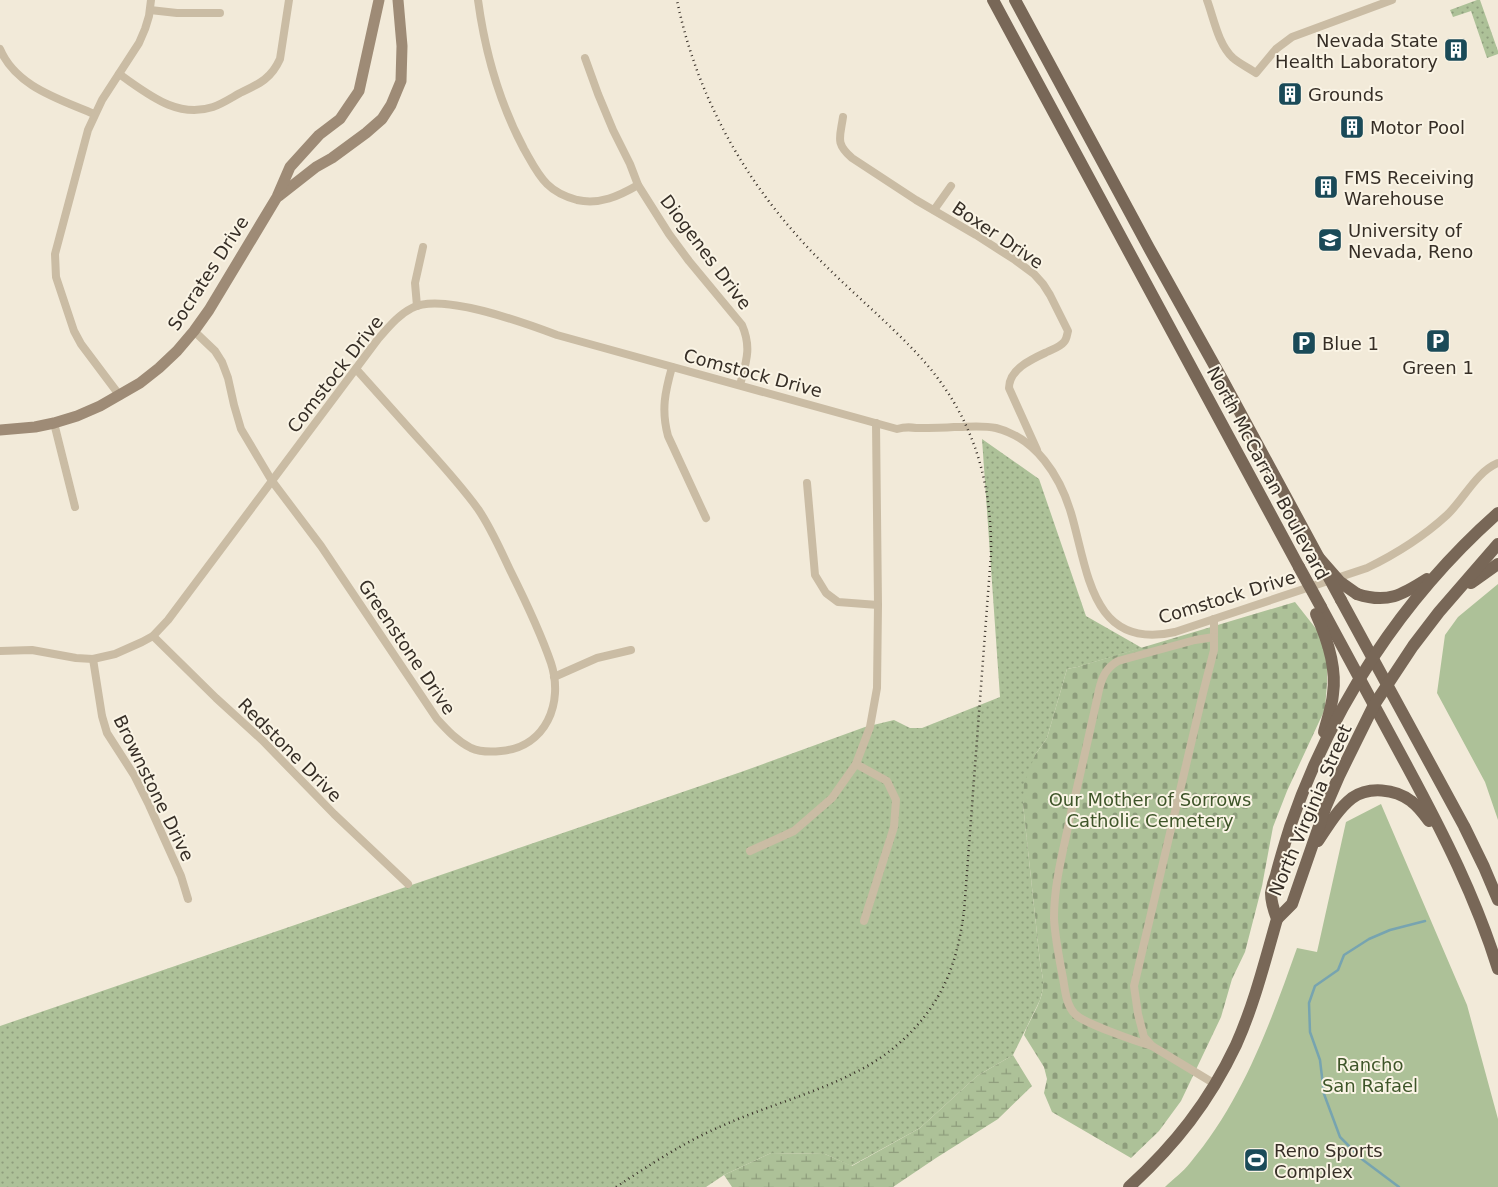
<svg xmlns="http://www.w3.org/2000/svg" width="1498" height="1187" font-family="'DejaVu Sans',sans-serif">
<defs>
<pattern id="grass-dots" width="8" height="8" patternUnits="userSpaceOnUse" patternTransform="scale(1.25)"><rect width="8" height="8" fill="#adc198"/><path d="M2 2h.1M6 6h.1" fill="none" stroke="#8e9d7c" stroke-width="1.8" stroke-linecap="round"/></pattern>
<pattern id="wetland-marsh" width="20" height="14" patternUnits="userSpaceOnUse" patternTransform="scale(1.25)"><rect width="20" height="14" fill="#adc198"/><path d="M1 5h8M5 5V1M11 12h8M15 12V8" fill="none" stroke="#8e9d7c"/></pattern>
<pattern id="cemetery-stones" width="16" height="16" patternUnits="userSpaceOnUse" patternTransform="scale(1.25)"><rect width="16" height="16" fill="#adc198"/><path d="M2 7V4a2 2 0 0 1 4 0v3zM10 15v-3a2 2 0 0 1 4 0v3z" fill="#8e9d7c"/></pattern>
</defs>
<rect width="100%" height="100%" fill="#f2ead9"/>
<g fill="url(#grass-dots)">
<polygon points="1477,0 1480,0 1498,51 1498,54 1487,58 1471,11 1453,17 1450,10"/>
<polygon points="982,439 1039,479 1086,616 1142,648 1077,667 1067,669 1047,738 1035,755 1023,804 1040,962 1044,985 1040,1000 1013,1055 977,1076 920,1128 851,1166 825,1154 771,1153 724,1175 706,1187 0,1187 0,1026 741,772 865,727 894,720 910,728 922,728 1000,697"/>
</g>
<polygon fill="url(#wetland-marsh)" points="1013,1055 1032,1086 998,1119 936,1158 893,1187 732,1187 724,1175 771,1153 825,1154 852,1166 920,1128 977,1076"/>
<path fill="url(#cemetery-stones)" d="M1295,602L1317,630L1324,646L1327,663V683L1325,709L1287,791L1273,827L1262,886L1245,952L1232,979L1221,1017L1181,1101L1159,1131L1131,1158L1052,1112L1044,1093L1047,1079L1044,1067L1024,1035C1029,1019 1042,1004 1043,986C1044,979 1041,970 1040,962L1023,804L1024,784L1035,755L1047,738L1067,669L1077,667Z"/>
<g fill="#adc198">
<polygon points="1498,584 1498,820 1485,782 1437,693 1445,635 1458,617"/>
<path d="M1381,804L1467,1005L1498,1119V1187H1165C1173,1179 1183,1172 1190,1163C1243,1100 1270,1024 1297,948L1317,952L1346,822Z"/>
</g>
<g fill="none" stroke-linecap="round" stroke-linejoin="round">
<polyline stroke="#77a4b0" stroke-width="2.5" points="1399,1187 1363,1160 1340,1137 1324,1094 1320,1060 1310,1032 1309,1003 1315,986 1338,970 1344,955 1369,939 1390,930 1425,921"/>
<g stroke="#cabca4" stroke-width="8">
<path d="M478,0C485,52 499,102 524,149C531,161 537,174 547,184C555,192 566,197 577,200C600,205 619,196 638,185"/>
<path d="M1207,0C1214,19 1218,44 1233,58C1240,64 1249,68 1256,73L1276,49L1292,37L1392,0"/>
<polyline points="150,10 177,13 220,13"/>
<path d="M0,49C16,87 60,99 94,114"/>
<path d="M585,58L598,94L613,130L630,164L638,185L669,234L689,261L742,325C752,348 746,362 740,385"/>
<path d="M119,74C147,93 176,119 213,107C222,104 231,98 240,93C259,84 271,79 280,59L289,0"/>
<path d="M843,117C840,138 835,143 852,158L916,200L976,235L1015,260L1034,274L1043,284L1050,295L1068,331C1067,334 1067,339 1064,342C1060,347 1053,349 1047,352C1032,359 1009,369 1009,388L1037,450"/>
<polyline points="934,210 951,186"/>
<polyline points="417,306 415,283 423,247"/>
<path d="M194,331L215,351L222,362L228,378L234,405L241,429L272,481L321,546L437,719C447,730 457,741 471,748C480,752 491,752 501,751C546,747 564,703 551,663C540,631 525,600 510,570C500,549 491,528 478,509C457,480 431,453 407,426C390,407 373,388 356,369"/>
<path d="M672,367C665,392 661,410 668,436L706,518"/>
<polyline points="120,396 81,344 74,331 56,277 55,254 88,130 102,100 139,43 145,29 149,16 151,0"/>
<polyline points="54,423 75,507"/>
<polyline points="807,483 815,575 826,593 838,602 878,605 876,423"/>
<polyline points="1214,619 1214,650 1203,693 1134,986 1138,1014 1144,1037 1152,1046 1215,1084"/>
<polyline points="153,636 216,698 262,740 334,814 408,884"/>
<path d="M0,651L32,650L76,658L93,659L115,654L142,642L153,636L168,620L378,339C388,328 398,315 412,308C441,292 525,323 557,335L897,429C904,427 910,427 916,428C929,428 942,428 954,427C968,427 982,425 996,428C1036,438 1060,476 1071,513C1088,570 1091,651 1175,632L1367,568C1396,554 1423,537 1447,515C1464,499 1476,472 1498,463"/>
<polyline points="93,659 102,716 107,733 134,775 149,805 181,876 188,899"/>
<polyline points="554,677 597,658 631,650"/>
<polyline points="856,764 887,781 896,800 894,827 864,921"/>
<polyline points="750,851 794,831 832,798 856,764 870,727 877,688 878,605"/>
<path d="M1152,1046C1138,1042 1083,1023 1075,1014C1066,1005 1065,990 1063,978C1059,958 1055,938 1054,918C1054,882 1064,848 1071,813C1081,772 1090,731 1099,690C1102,677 1106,668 1118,661L1195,640L1214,637"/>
</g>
<g stroke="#9e8b76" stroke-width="11">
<polyline points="279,196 316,167 332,158 366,133 382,119 391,105 401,81 402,46 398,0"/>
<polyline points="0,430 35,427 54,423 77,416 100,406 140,383 159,368 177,351 194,331 209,310 277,197 290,167 319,135 340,119 359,91 379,0"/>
</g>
<g stroke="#786757" stroke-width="12">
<polyline points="993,0 1299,567"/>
<polyline points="1015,0 1149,248 1222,379 1319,558"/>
<polyline points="1471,583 1498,564"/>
<path d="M1357,594C1387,604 1402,595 1427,579"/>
<polyline points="1341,600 1464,826 1484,867 1498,900"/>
<path d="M1321,607C1350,660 1379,714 1408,768C1443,833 1476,898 1498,969"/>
<path d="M1316,614C1327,638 1337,667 1333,694C1332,707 1327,720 1324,732"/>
<path d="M1318,841C1328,826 1338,809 1352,798C1369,786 1395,789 1411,801C1418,806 1424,814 1429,821"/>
<polyline points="1277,919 1292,904 1326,806 1339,776 1374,705 1413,646 1439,612 1498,544"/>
<path d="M1129,1187C1175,1145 1209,1102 1236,1045C1254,1005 1265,961 1277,919C1274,911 1271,902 1271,893C1272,887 1274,880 1276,875C1280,859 1285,843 1290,827C1331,707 1403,597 1498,513"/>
</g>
<path stroke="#362e26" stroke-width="2.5" stroke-dasharray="1 4" stroke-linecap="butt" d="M616,1187C651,1164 686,1141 724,1125C767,1106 813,1094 854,1073C896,1053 932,1017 949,974C957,954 961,933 964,912L991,554C992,479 972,415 922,359C881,314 832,277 793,231C736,166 694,85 677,0"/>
<g stroke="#786757" stroke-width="12">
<polyline points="1319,558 1340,582 1357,594"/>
<polyline points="1299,567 1321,607"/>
<polyline points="1328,576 1341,600"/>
</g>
</g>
<defs>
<symbol id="building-square" viewBox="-11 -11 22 22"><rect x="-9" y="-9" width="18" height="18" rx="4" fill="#1a4a58" stroke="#faf4e5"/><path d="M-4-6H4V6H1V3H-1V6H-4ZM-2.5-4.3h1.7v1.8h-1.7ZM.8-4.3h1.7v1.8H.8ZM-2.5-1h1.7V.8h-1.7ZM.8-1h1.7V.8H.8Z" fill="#fff"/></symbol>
<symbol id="university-square" viewBox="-11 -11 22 22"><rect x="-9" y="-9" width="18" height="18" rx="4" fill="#1a4a58" stroke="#faf4e5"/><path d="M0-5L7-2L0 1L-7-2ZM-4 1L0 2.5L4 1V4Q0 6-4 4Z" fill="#fff"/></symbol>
<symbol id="parking-square" viewBox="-11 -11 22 22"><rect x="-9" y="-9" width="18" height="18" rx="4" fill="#1a4a58" stroke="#faf4e5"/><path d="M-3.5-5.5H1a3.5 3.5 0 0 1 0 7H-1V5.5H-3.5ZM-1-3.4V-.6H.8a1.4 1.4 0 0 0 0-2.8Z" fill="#fff"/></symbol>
<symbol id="stadium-square" viewBox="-11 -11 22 22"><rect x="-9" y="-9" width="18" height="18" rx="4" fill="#1a4a58" stroke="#faf4e5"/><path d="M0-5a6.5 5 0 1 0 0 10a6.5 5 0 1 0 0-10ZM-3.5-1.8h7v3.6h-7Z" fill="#fff"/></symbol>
</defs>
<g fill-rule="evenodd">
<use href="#building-square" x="1442" y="36" width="28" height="28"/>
<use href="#building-square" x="1276" y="80" width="28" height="28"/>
<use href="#building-square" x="1338" y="113" width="28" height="28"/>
<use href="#building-square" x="1312" y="173" width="28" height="28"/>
<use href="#university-square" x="1316" y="226" width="28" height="28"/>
<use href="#parking-square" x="1424" y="327" width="28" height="28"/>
<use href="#parking-square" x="1290" y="329" width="28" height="28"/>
<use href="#stadium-square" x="1242" y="1146" width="28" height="28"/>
</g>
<g text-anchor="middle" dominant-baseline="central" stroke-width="4" stroke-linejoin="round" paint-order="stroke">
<g font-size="18" fill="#362e26" stroke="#faf4e5" text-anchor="start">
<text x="1438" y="40" text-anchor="end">Nevada State<tspan x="1438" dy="21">Health Laboratory</tspan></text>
<text x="1308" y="94">Grounds</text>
<text x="1370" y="127">Motor Pool</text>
<text x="1344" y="177">FMS Receiving<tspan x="1344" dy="21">Warehouse</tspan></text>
<text x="1348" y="230">University of<tspan x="1348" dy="21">Nevada, Reno</tspan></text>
<text x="1322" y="343">Blue 1</text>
<text x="1438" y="367" text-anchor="middle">Green 1</text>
<text x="1274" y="1150">Reno Sports<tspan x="1274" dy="21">Complex</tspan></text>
</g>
<g font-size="18" fill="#362e26" stroke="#faf4e5">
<text transform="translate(998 235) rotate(34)">Boxer Drive</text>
<text transform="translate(706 252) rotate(53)">Diogenes Drive</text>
<text transform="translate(208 273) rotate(-57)">Socrates Drive</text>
<text transform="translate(753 373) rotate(15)">Comstock Drive</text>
<text transform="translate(335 374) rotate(-52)">Comstock Drive</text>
<text transform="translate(1268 473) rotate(62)">North McCarran Boulevard</text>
<text transform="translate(1227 597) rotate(-17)">Comstock Drive</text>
<text transform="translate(407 647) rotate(56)">Greenstone Drive</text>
<text transform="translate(290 750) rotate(45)">Redstone Drive</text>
<text transform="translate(154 788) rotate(64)">Brownstone Drive</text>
<text transform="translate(1310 810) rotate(-67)">North Virginia Street</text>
</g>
<g font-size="18" fill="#3e5529" stroke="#faf4e5">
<text x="1150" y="799">Our Mother of Sorrows<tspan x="1150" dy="21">Catholic Cemetery</tspan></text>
<text x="1370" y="1064">Rancho<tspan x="1370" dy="21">San Rafael</tspan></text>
</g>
</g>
</svg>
